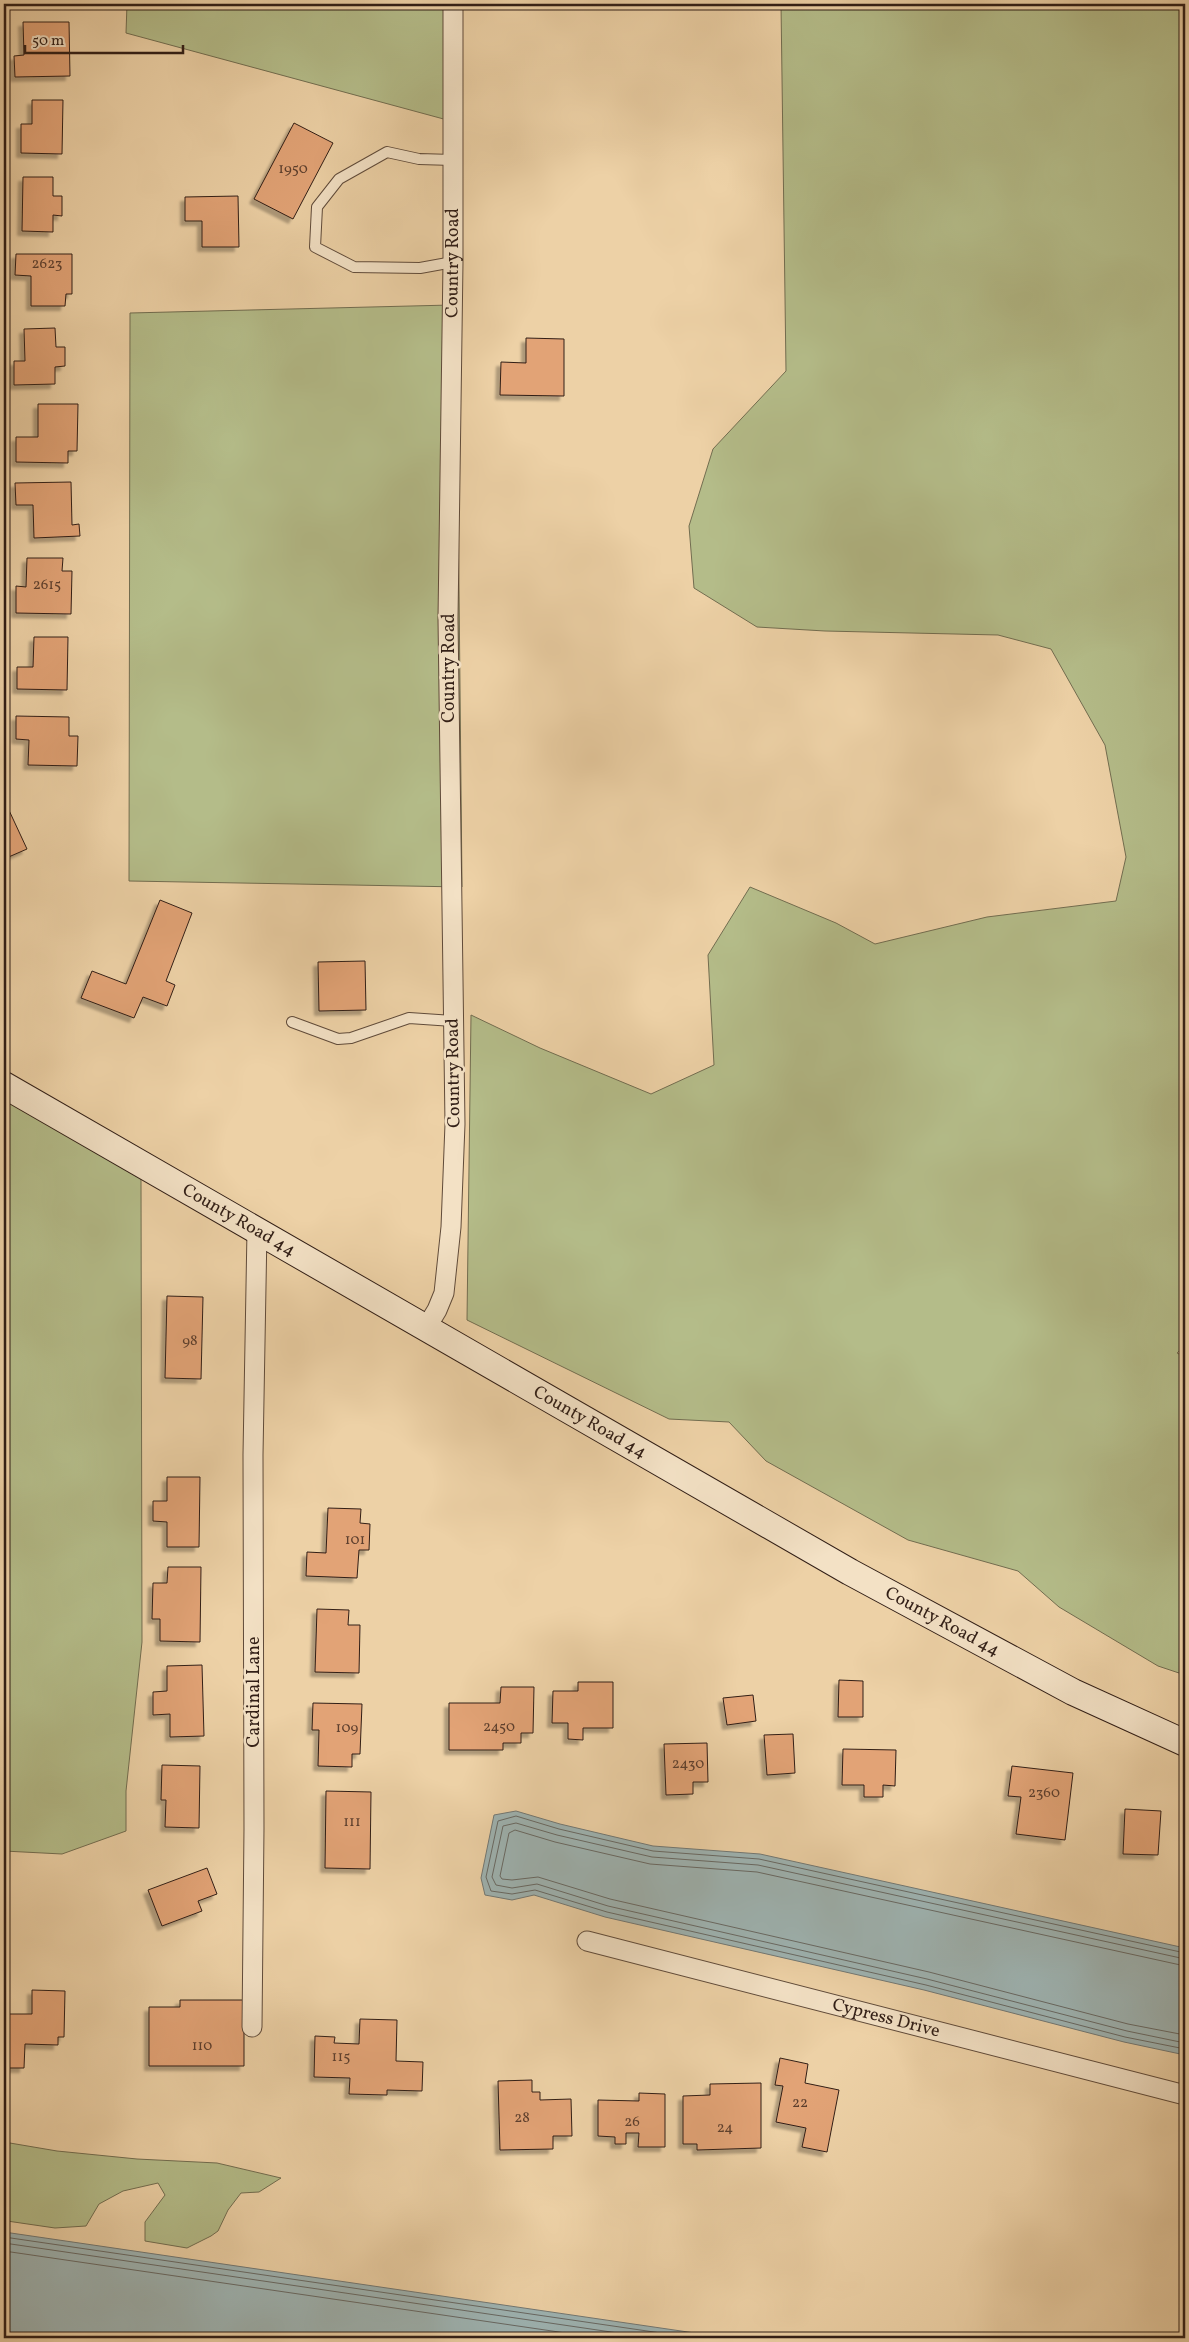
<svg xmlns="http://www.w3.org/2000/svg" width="1189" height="2342" font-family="Vollkorn,serif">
<defs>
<filter id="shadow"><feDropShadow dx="-4.5" dy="4.5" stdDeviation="1" flood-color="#0004"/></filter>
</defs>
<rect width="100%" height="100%" fill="#edd1a6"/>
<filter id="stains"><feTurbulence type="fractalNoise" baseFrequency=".004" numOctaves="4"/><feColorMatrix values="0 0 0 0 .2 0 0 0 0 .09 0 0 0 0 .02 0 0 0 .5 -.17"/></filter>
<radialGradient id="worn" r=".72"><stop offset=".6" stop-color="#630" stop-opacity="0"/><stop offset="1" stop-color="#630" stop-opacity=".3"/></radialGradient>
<g fill="#b4bc89" stroke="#726d50">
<polygon points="127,4 450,4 451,121 126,33"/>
<polygon points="781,4 1185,4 1185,1346 1177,1353 1185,1357 1185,1675 1158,1666 1059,1607 1018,1571 908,1540 766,1461 729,1422 669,1419 467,1320 471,1015 540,1048 651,1094 714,1065 708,955 750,887 836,923 875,944 987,917 1116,901 1126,857 1105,745 1051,649 998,635 825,631 757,627 694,588 689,526 713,449 786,371"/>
<polygon points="451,305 458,488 462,887 129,881 130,313"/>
<polygon points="4,1099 141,1179 142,1642 126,1791 126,1831 62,1854 4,1851"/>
<polygon points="4,2142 57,2151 137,2159 217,2163 281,2178 259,2192 241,2193 228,2210 218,2231 211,2236 187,2248 145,2241 145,2222 165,2195 158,2183 123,2191 99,2204 86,2226 55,2228 7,2221 4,2216"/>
</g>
<g fill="#9eb4b3" stroke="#727874">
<polygon points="516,1811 560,1824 653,1846 760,1854 1185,1948 1185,2055 1124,2042 924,1990 605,1917 534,1895 512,1900 485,1895 481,1878 494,1815"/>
<polygon points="4,2232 729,2338 4,2338"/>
</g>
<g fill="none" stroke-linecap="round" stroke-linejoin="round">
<g stroke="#686964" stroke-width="1">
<polyline points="1185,1953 759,1859 653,1851 559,1829 516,1816 498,1821 486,1877 491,1891 512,1894 535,1890 607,1912 926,1985 1125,2037 1185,2049"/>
<polyline points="1185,1959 758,1865 652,1857 557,1835 516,1823 503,1826 492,1877 496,1885 512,1888 537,1884 608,1906 927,1979 1127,2031 1185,2043"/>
<polyline points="1185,1966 757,1872 650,1864 555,1842 515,1830 509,1833 500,1876 502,1879 512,1880 538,1877 610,1899 929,1972 1128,2024 1185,2035"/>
<polyline points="4,2237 695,2338"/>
<polyline points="4,2243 652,2338"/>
<polyline points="4,2251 600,2338"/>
</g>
</g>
<g fill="#e2a376" stroke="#311e16" filter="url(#shadow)">
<polygon points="23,22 69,22 70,76 15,77 14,56 24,55"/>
<polygon points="32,100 63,100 62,154 21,153 21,124 32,124"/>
<polygon points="294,123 333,143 293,219 254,199"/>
<polygon points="23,177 53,177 53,196 62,196 62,216 53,215 53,232 22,231"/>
<polygon points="238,196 239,247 202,247 202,221 185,221 185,197"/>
<polygon points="16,254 72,254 72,294 66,294 65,306 31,306 31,276 15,275"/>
<polygon points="55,328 56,347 65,347 65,366 55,367 55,384 14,385 14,361 25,361 24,329"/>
<polygon points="526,338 564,339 564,396 500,395 501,362 526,363"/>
<polygon points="38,404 78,404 77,451 68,451 68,463 16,462 16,437 38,437"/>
<polygon points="71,482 72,525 79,524 80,536 34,538 33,505 16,505 15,483"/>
<polygon points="27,558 63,558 62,571 72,571 71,614 16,613 16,586 26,587"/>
<polygon points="34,637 68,637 67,690 17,689 17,667 33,667"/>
<polygon points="16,716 69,717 69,736 78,736 77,766 28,765 29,740 16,739"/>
<polygon points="7,806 27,849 4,859 4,808"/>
<polygon points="160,900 192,913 166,981 175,985 167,1006 143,997 134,1018 81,998 92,971 126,984"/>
<polygon points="365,961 366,1010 319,1011 318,962"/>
<polygon points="167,1296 203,1297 201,1379 165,1378"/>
<polygon points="167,1477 200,1477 199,1547 167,1547 167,1522 153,1521 153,1501 167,1501"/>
<polygon points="328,1508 361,1509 360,1523 370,1524 369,1550 359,1550 357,1578 306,1576 307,1552 326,1553"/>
<polygon points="168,1567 201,1567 200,1642 160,1641 160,1619 152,1619 153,1583 167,1583"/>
<polygon points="317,1609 349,1610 348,1625 360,1625 359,1673 315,1672"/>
<polygon points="202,1665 204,1736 170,1737 170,1714 153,1715 153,1692 167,1691 167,1666"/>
<polygon points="839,1680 863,1681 863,1717 838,1717"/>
<polygon points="578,1682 613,1682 613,1728 583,1728 583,1740 568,1739 568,1723 552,1723 553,1691 578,1691"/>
<polygon points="501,1687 534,1687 533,1733 521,1733 521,1743 503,1743 503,1750 449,1750 449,1703 500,1703"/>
<polygon points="753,1695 756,1721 727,1725 723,1698"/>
<polygon points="313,1703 362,1704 360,1754 352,1754 352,1767 318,1766 319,1730 312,1730"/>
<polygon points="793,1734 795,1773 767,1775 764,1735"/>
<polygon points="707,1743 708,1782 693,1782 693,1794 666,1795 664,1744"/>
<polygon points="843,1749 896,1750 895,1786 883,1785 883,1797 864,1797 864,1785 842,1785"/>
<polygon points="162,1765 200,1766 199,1828 165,1827 166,1800 161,1800"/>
<polygon points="1012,1766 1073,1773 1065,1840 1016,1834 1021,1797 1008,1796"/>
<polygon points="326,1791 371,1792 370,1869 325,1868"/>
<polygon points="1125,1809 1161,1811 1158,1855 1123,1854"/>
<polygon points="207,1868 217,1894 198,1901 202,1911 162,1926 148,1890"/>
<polygon points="4,1990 9,1990 9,2014 32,2014 32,1990 65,1991 64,2037 58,2037 58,2045 25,2044 24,2068 4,2068"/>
<polygon points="180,2000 244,2000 244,2066 149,2066 149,2007 180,2007"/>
<polygon points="360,2019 397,2020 396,2061 423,2062 422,2091 387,2090 387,2095 349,2094 350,2078 314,2077 315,2036 335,2037 334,2043 359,2044"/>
<polygon points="780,2058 808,2064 805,2083 839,2090 827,2152 802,2147 806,2128 776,2122 783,2086 775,2085"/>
<polygon points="532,2080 532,2092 540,2092 540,2100 571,2099 572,2136 553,2136 553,2149 500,2150 498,2081"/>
<polygon points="761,2083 761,2148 697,2150 697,2144 683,2144 683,2096 710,2095 710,2084"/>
<polygon points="639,2093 665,2094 665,2147 638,2147 639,2133 626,2133 626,2144 615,2144 615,2137 598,2136 598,2100 639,2101"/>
</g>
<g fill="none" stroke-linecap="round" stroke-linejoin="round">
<defs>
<g id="lane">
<polyline points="453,262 420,268 354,267 315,247 317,207 339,179 387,152 419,159 453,160"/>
<polyline points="292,1022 338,1039 351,1038 409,1018 453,1021"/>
</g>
<g id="street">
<path id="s1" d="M426,1328L437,1310L444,1293L451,1227L455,1124L448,619L453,262V4"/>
<path id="s2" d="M587,1941L1185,2095"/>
<polyline points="252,2027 254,1828 253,1455 257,1230"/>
</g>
<g id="secondary">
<path id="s3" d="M4,1085L850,1572L1073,1692L1185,1743"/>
</g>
</defs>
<use href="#lane" stroke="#604b3a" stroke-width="12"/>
<use href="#street" stroke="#604b3a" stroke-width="21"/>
<use href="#secondary" stroke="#311e16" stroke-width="28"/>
<use href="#lane" stroke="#f3e1c5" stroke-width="10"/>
<use href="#street" stroke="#f3e1c5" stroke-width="19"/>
<use href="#secondary" stroke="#f3e1c5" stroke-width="26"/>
</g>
<g text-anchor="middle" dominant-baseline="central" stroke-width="5" stroke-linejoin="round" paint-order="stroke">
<g font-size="15" fill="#5d3f2e">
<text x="293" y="169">1950</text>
<text x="47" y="264">2623</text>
<text x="47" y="585">2615</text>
<text x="190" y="1341">98</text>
<text x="355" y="1540">101</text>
<text x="499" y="1727">2450</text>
<text x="347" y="1728">109</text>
<text x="688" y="1764">2430</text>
<text x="1044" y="1793">2360</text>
<text x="352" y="1822">111</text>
<text x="202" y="2046">110</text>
<text x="341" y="2057">115</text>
<text x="800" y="2103">22</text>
<text x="522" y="2118">28</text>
<text x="632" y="2122">26</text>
<text x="725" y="2128">24</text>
</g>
<g font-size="18" fill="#311e16" stroke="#f3e1c5">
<text stroke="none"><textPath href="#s1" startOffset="1070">Country Road</textPath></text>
<text transform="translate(449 668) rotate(-90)">Country Road</text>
<text transform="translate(454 1073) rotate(-91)">Country Road</text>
<text stroke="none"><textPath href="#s3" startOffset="271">County Road 44</textPath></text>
<text stroke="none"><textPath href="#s3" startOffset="676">County Road 44</textPath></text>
<text stroke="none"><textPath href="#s3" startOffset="1081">County Road 44</textPath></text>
<text transform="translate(254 1692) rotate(-90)">Cardinal Lane</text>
<text stroke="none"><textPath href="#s2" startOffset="309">Cypress Drive</textPath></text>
</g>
</g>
<rect width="1189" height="2342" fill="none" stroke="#edd1a6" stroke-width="20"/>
<rect x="5" y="5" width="1179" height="2332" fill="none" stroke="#311e16" stroke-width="2.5"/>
<rect x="10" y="10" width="1169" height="2322" fill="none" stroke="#311e16"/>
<path d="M25 45v8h158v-8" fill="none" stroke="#311e16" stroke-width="2.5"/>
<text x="32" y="45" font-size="15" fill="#311e16" stroke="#f3e1c5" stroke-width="4" paint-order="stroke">50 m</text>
<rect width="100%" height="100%" filter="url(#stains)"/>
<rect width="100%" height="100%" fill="url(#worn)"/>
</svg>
